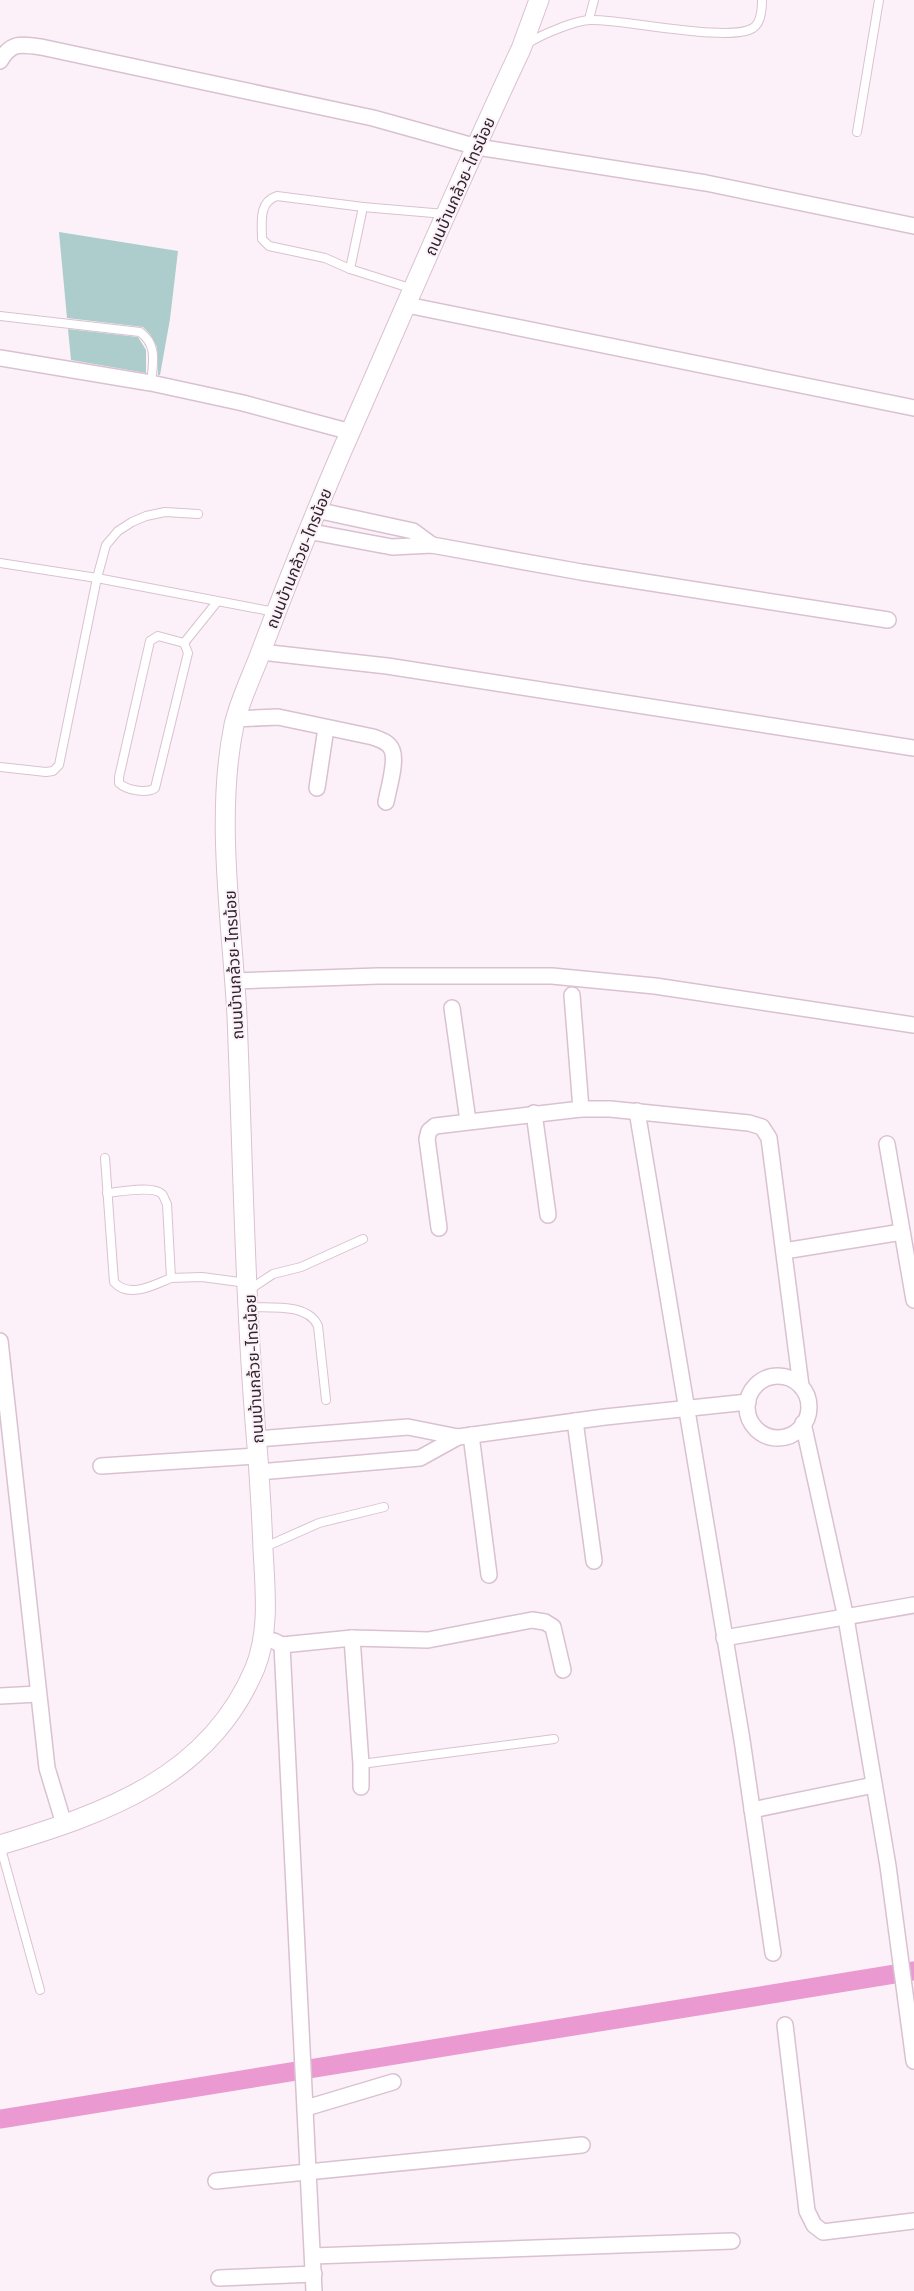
<svg xmlns="http://www.w3.org/2000/svg" width="914" height="2291" font-family="'Exo 2','Noto Sans Thai',sans-serif">
<rect width="100%" height="100%" fill="#fcf1f8"/>
<g fill="none" stroke-linecap="round" stroke-linejoin="round">
<polyline stroke="#ea9ad1" stroke-width="19" points="0,2119 914,1971"/>
</g>
<g fill="#accdcc">
<polygon points="59,232 178,251 170,319 160,375 158,375 157,347 150,334 143,327 67,318"/>
<polygon points="68,329 138,337 146,350 146,373 71,360"/>
</g>
<g fill="none" stroke-linecap="round" stroke-linejoin="round">
<defs>
<g id="service">
<polyline points="589,19 594,0"/>
<path d="M527,44C540,35 576,20 591,20C623,19 731,43 753,28C761,23 762,8 762,0"/>
<polyline points="857,132 879,0"/>
<polyline points="350,269 363,207"/>
<path d="M413,289L350,269L325,258L269,246L262,239C262,223 258,202 277,196L363,207L445,214"/>
<path d="M0,316L140,332C158,345 153,363 151,383"/>
<polyline points="0,563 97,578 275,612"/>
<path d="M158,636L184,643L188,653L155,788C147,794 126,790 119,783V777L150,641Z"/>
<polyline points="184,643 217,602"/>
<polyline points="0,767 46,772 53,771 59,765 97,578 106,545 118,531 132,522 146,516 165,512 198,514"/>
<path d="M105,1158L114,1282C129,1299 154,1285 171,1278"/>
<path d="M107,1193C119,1192 153,1185 162,1194C164,1196 165,1201 167,1204L171,1278L202,1277L247,1283"/>
<polyline points="249,1290 273,1274 301,1267 363,1239"/>
<path d="M249,1307C270,1308 308,1303 318,1326L326,1400"/>
<polyline points="265,1547 319,1523 384,1507"/>
<polyline points="361,1764 554,1739"/>
<polyline points="0,1845 40,1990"/>
</g>
<g id="minor">
<path d="M0,61C11,42 21,44 41,47L373,118L477,147L706,183L914,226"/>
<polyline points="407,305 914,408"/>
<polyline points="0,358 151,383 243,403 351,432"/>
<polyline points="316,510 413,531 432,545"/>
<polyline points="307,531 392,547 432,545 581,572 888,620"/>
<polyline points="261,652 387,666 914,748"/>
<path d="M235,719L278,717L373,737C381,740 389,742 392,750C397,762 388,790 386,802"/>
<polyline points="317,788 326,728"/>
<polyline points="235,981 378,976 552,976 655,986 914,1025"/>
<polyline points="572,995 581,1109"/>
<polyline points="452,1008 468,1121"/>
<polyline points="637,1111 742,1740 773,1953"/>
<polyline points="534,1113 548,1215"/>
<polyline points="887,1144 914,1300"/>
<polyline points="439,1228 427,1139 429,1131 435,1126 581,1109 610,1109 749,1123 762,1127 769,1138 801,1386"/>
<polyline points="784,1251 902,1232"/>
<polyline points="0,1341 47,1768 64,1824"/>
<circle cx="778" cy="1407" r="31"/>
<polyline points="575,1421 594,1561"/>
<polyline points="803,1423 846,1618 888,1866 914,2061"/>
<polyline points="471,1435 489,1575"/>
<polyline points="257,1439 408,1427 458,1437 605,1417 748,1402"/>
<polyline points="101,1466 257,1456"/>
<polyline points="259,1472 420,1458 458,1437"/>
<polyline points="352,1638 361,1764 361,1787"/>
<polyline points="724,1638 914,1605"/>
<polyline points="274,1641 282,1645 352,1638 428,1640 532,1620 545,1622 553,1627 563,1670"/>
<polyline points="282,1645 314,2291"/>
<polyline points="0,1696 38,1694"/>
<polyline points="752,1810 874,1785"/>
<polyline points="785,2025 807,2211 814,2225 823,2232 914,2221"/>
<polyline points="306,2108 393,2082"/>
<polyline points="216,2181 582,2145"/>
<polyline points="313,2256 732,2241"/>
<polyline points="219,2278 314,2274"/>
</g>
<path id="tertiary" d="M0,1845C105,1813 209,1778 255,1668C270,1631 265,1588 263,1549C262,1519 260,1488 258,1458C245,1311 243,1163 237,1016C232,923 215,817 234,725C240,699 253,674 262,649C287,583 313,518 341,453C401,318 458,182 521,49L539,0"/>
</defs>
<use href="#service" stroke="#dac1d1" stroke-width="10"/>
<use href="#minor" stroke="#dac1d1" stroke-width="18"/>
<use href="#tertiary" stroke="#dac1d1" stroke-width="21"/>
<use href="#service" stroke="#fff" stroke-width="8"/>
<use href="#minor" stroke="#fff" stroke-width="15"/>
<use href="#tertiary" stroke="#fff" stroke-width="19"/>
</g>
<g text-anchor="middle" dominant-baseline="central" stroke-width="4" stroke-linejoin="round" paint-order="stroke">
<g font-size="16" fill="#2e242b" stroke="#fcf1f8">
<text transform="translate(459 186) rotate(-66)">ถนนบ้านกล้วย-ไทรน้อย</text>
<text transform="translate(298 558) rotate(-68)">ถนนบ้านกล้วย-ไทรน้อย</text>
<text transform="translate(233 965) rotate(-93)">ถนนบ้านกล้วย-ไทรน้อย</text>
<text transform="translate(253 1369) rotate(-93)">ถนนบ้านกล้วย-ไทรน้อย</text>
</g>
</g>
</svg>
